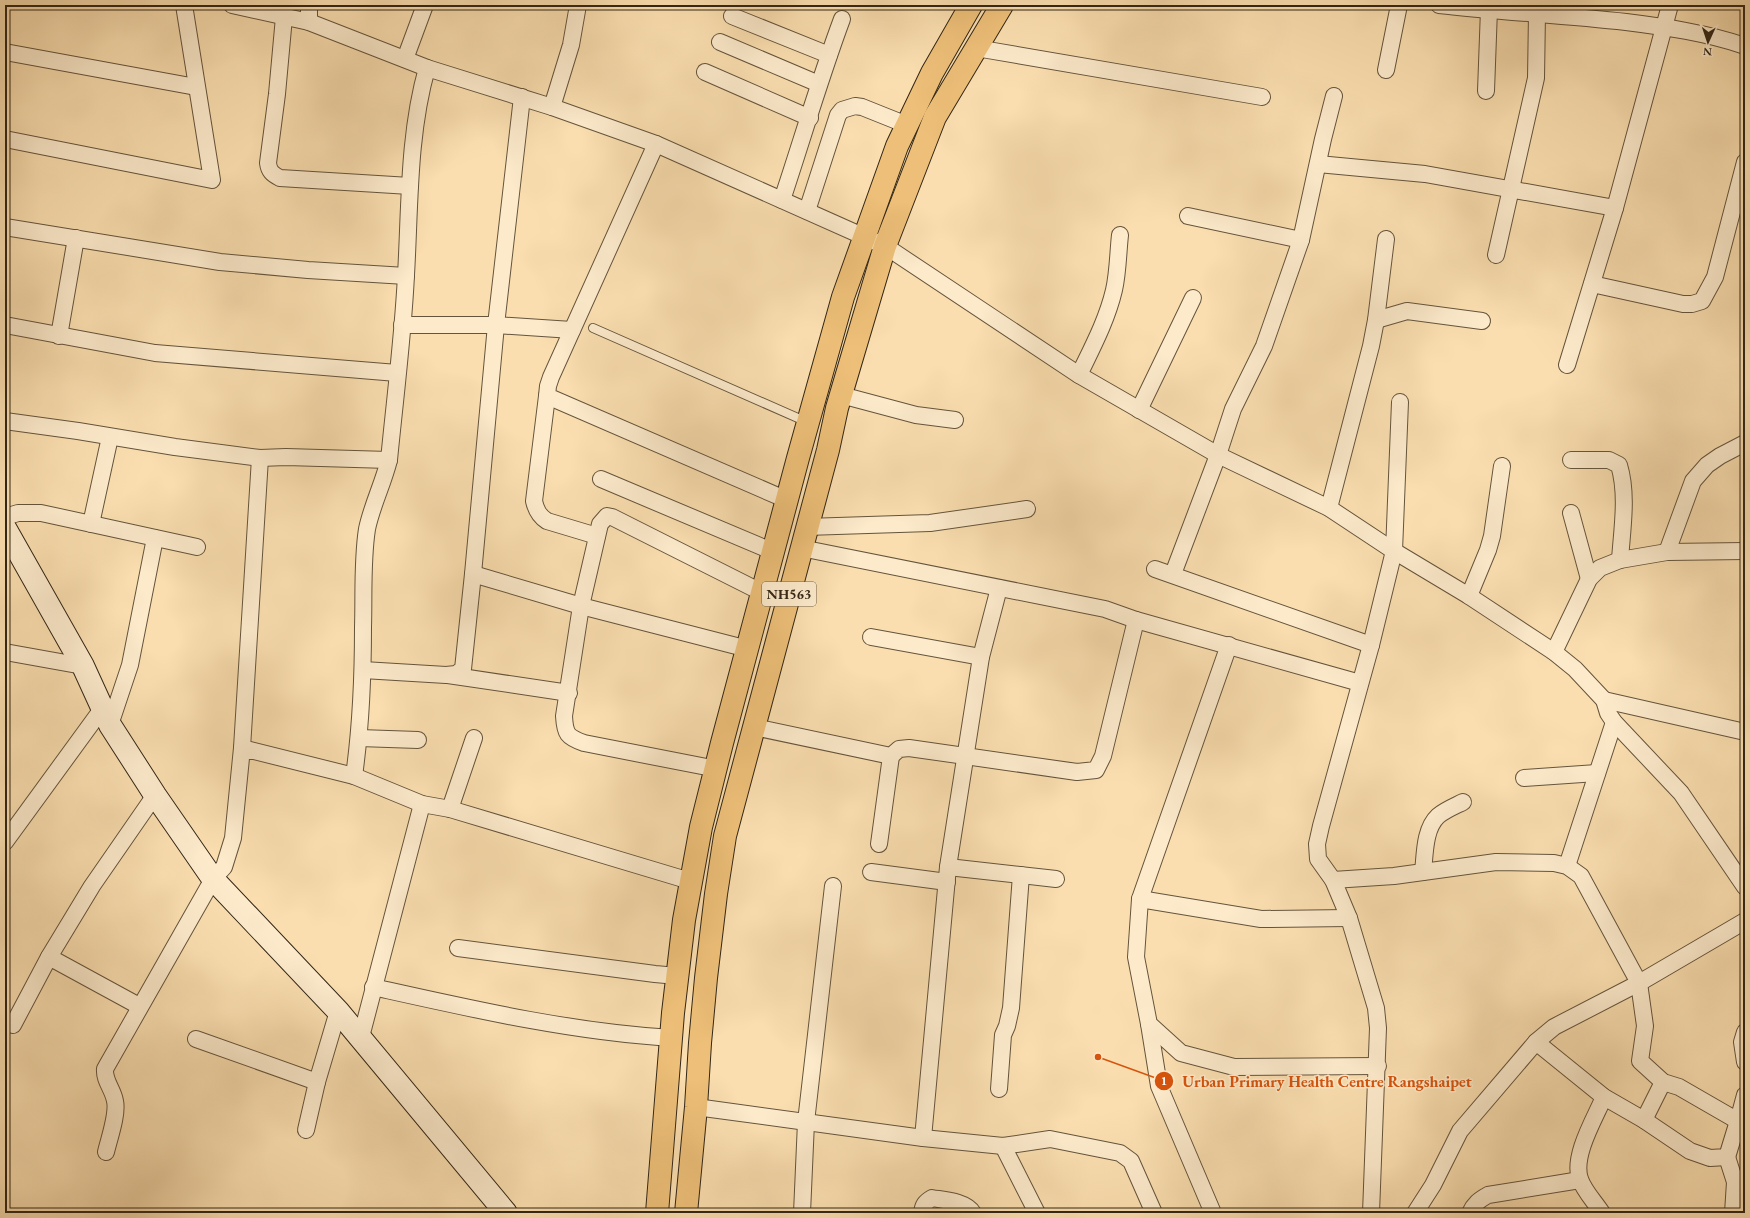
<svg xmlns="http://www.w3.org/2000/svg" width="1750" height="1218" font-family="'EB Garamond',serif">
<rect width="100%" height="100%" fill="#fadeaf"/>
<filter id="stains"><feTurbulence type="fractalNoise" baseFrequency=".005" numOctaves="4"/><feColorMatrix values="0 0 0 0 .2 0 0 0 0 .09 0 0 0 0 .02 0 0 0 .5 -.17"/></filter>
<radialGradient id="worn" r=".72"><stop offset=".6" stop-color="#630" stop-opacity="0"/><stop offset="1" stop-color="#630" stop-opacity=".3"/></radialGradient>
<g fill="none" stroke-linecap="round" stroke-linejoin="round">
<defs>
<polyline id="lane" points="593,328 807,422"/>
<g id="street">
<polyline points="232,5 309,22 427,68 552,107 656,144 885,246 1079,375 1218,455 1329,508 1394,551 1469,596 1554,652 1575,669 1604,700 1608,713 1614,722 1681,793 1745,887"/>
<path d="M1439,5C1501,12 1564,15 1626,22C1666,27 1707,33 1745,46"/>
<polyline points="732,16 829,55"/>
<path d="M284,17L277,94L268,163C269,171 272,174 280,178L410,186"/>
<polyline points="309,22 309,5"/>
<polyline points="720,42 819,84"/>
<polyline points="976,48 1262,97"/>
<polyline points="5,52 196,87"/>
<polyline points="405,59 425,5"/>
<polyline points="1386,70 1399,5"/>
<polyline points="705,72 810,118"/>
<polyline points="1486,91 1489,9"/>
<polyline points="552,107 571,45 578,5"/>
<polyline points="5,139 212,180 184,5"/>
<polyline points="656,144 551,377 548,386 547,396 787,500"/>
<polyline points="1318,164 1425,174 1615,208 1670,5"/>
<path d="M782,200C802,140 820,78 842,19"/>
<polyline points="807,211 838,115 842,110 855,106 862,107 907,125"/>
<polyline points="1188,216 1301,240"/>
<polyline points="5,227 220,262 308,270 406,276"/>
<polyline points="1496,255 1536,78 1537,13"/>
<polyline points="1592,284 1683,304 1692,304 1702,301 1715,277 1745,162"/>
<polyline points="1376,320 1407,311 1482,321"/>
<polyline points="5,325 155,353 397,373"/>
<polyline points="402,325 496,325 572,330"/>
<polyline points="59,336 76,238"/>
<polyline points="1567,365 1615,208"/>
<path d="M1079,375C1092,348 1107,320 1114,290C1118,273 1118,253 1120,235"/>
<polyline points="841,395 916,415 955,420"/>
<path d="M547,396L534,501C536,510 539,516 547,521L597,536"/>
<polyline points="1139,410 1193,298"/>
<polyline points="5,421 78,431 175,447 260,458 286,457 389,460"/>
<path d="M1571,460H1609L1619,465C1628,495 1622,529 1620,560"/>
<polyline points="601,479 774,552"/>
<polyline points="1329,508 1371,346 1376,320 1386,239"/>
<polyline points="1571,513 1589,579"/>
<polyline points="5,517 18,513 41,513 197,547"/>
<polyline points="91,524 110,437"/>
<polyline points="806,527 930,523 1027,509"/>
<polyline points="801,548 1105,609 1136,620 1360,683"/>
<polyline points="1667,552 1693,481 1707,465 1720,456 1745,443"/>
<polyline points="1155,569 1371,645"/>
<polyline points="473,574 581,606 748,649"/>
<polyline points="1173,574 1218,455 1233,409 1264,346 1301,240 1323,139 1334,96"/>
<polyline points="1469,596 1488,550 1492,536 1502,466"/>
<polyline points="871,637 981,657"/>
<polyline points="1229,645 1140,899 1136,957 1149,1024 1181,1053 1234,1067 1378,1066"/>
<polyline points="5,652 83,666"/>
<polyline points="1554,652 1589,579 1600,568 1620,560 1667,552 1745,551"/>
<polyline points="363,670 446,675 456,674 463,669 473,574 496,325 522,97"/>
<polyline points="448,675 569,693"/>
<polyline points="1604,700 1745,732"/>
<polyline points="110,725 130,665 155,538"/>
<polyline points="754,727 891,756 899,749 909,748 1077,772 1096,770 1103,756 1136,620"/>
<polyline points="359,738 418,740"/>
<polyline points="242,748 260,458"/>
<path d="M717,769L584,743C567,737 565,734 564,716L581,606L600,524L607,516L612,517L763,593"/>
<path d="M354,776C361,726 363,677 363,627C364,595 362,561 367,529C372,505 383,484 389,460C395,398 403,337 406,275C410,206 408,135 427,68"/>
<polyline points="1524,778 1597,773"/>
<polyline points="450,809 474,738"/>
<polyline points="5,842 102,709"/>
<polyline points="879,844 891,756"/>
<polyline points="1567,866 1614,722"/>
<polyline points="948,867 1056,879"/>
<polyline points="871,872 947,882"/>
<path d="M1423,872C1425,855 1424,829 1438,816C1445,810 1455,806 1463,802"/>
<polyline points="1333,880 1394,876 1496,862 1554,863 1567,866 1581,876 1639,983 1645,1026 1640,1061 1663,1082 1679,1087 1738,1121 1745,1095"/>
<polyline points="1140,899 1261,919 1349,918"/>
<polyline points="458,948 655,974 677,976"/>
<polyline points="49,957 92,886 155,795"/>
<path d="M373,987C472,1009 571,1032 672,1038"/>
<polyline points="1149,1024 1159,1086 1213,1213"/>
<polyline points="13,1025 49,957 139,1006"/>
<polyline points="1745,1032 1742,1042 1745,1062"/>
<polyline points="361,1037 422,804"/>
<polyline points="196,1039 317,1082 338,1011"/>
<polyline points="1536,1042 1604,1097 1644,1120 1690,1151 1710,1158 1727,1157 1738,1121 1745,1121"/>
<polyline points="999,1089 1003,1035 1007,1026 1011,1008 1021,875"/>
<polyline points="696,1107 923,1138 1003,1146 1050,1139 1120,1153 1131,1161 1154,1213"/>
<polyline points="1644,1120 1663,1082"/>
<polyline points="306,1130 317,1082"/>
<polyline points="923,1138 948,867 981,657 999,588"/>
<polyline points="1003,1146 1037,1213"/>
<path d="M106,1152C109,1139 118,1114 115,1101C113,1089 104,1081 105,1069L213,879L224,867L233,838L242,748L354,776L422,804L450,809L690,881"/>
<polyline points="1727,1157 1735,1182 1733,1213"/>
<polyline points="802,1213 806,1122 833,886"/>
<path d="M922,1213C923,1205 925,1202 932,1198C943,1200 966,1201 973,1213"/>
<polyline points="1371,1213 1378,1028 1376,1008 1349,918 1333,880 1318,859 1317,844 1321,826 1371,645 1394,551 1400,402"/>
<polyline points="1415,1213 1433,1185 1460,1131 1536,1042 1554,1027 1639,983 1745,921"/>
<path d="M1470,1213C1474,1204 1479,1200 1488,1195L1580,1180"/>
<path d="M1602,1213C1595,1202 1584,1191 1580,1179C1572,1156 1595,1118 1604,1097"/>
</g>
<polyline id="secondary" points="5,528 83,666 110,725 155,795 213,879 338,1011 506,1213"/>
<g id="highway">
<polyline points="657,1213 673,1013 684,920 701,827 722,743 798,458 843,297 897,146 932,73 971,5"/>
<polyline points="686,1213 696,1107 700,1043 706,978 716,894 725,836 828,450 837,408 885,246 935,117 1002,5"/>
</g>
</defs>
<use href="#lane" stroke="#64543c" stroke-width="10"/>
<use href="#street" stroke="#64543c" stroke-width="18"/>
<use href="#secondary" stroke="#322616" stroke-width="24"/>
<use href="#highway" stroke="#322616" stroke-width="24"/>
<use href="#lane" stroke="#fceacb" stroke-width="8"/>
<use href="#street" stroke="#fceacb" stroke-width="16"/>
<use href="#secondary" stroke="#fceacb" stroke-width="22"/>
<use href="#highway" stroke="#edbf78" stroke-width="22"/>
</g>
<g text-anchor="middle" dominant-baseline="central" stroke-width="3" stroke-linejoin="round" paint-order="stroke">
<rect fill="#fceacb" stroke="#6f614c" stroke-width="1" x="762" y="582" width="54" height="24" rx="3"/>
<g font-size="14" font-weight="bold" fill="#322616">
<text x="789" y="594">NH563</text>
</g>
</g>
<path fill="none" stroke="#d6540d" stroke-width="1.5" d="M1098 1057L1164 1081"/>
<g fill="#d6540d" stroke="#fceacb" stroke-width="1.5">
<circle cx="1098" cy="1057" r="4"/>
<circle cx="1164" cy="1081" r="10"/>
</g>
<g font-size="12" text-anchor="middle" font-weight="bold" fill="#fff">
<text x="1164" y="1085">1</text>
</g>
<g font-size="16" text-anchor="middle" font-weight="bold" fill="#d6540d" stroke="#fceacb" stroke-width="3" stroke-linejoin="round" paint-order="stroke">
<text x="1327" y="1087">Urban Primary Health Centre Rangshaipet</text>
</g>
<rect width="1750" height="1218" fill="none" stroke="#fadeaf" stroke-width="20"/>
<rect x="6" y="6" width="1738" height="1206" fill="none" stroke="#322616" stroke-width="2"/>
<rect x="10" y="10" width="1730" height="1198" fill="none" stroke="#322616"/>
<g transform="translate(1708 42) rotate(183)" stroke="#fceacb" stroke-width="3" paint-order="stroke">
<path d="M0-3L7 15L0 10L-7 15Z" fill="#322616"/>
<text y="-6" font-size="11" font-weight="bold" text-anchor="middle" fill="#322616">N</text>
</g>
<rect width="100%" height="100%" filter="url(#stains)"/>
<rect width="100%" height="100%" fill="url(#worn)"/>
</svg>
